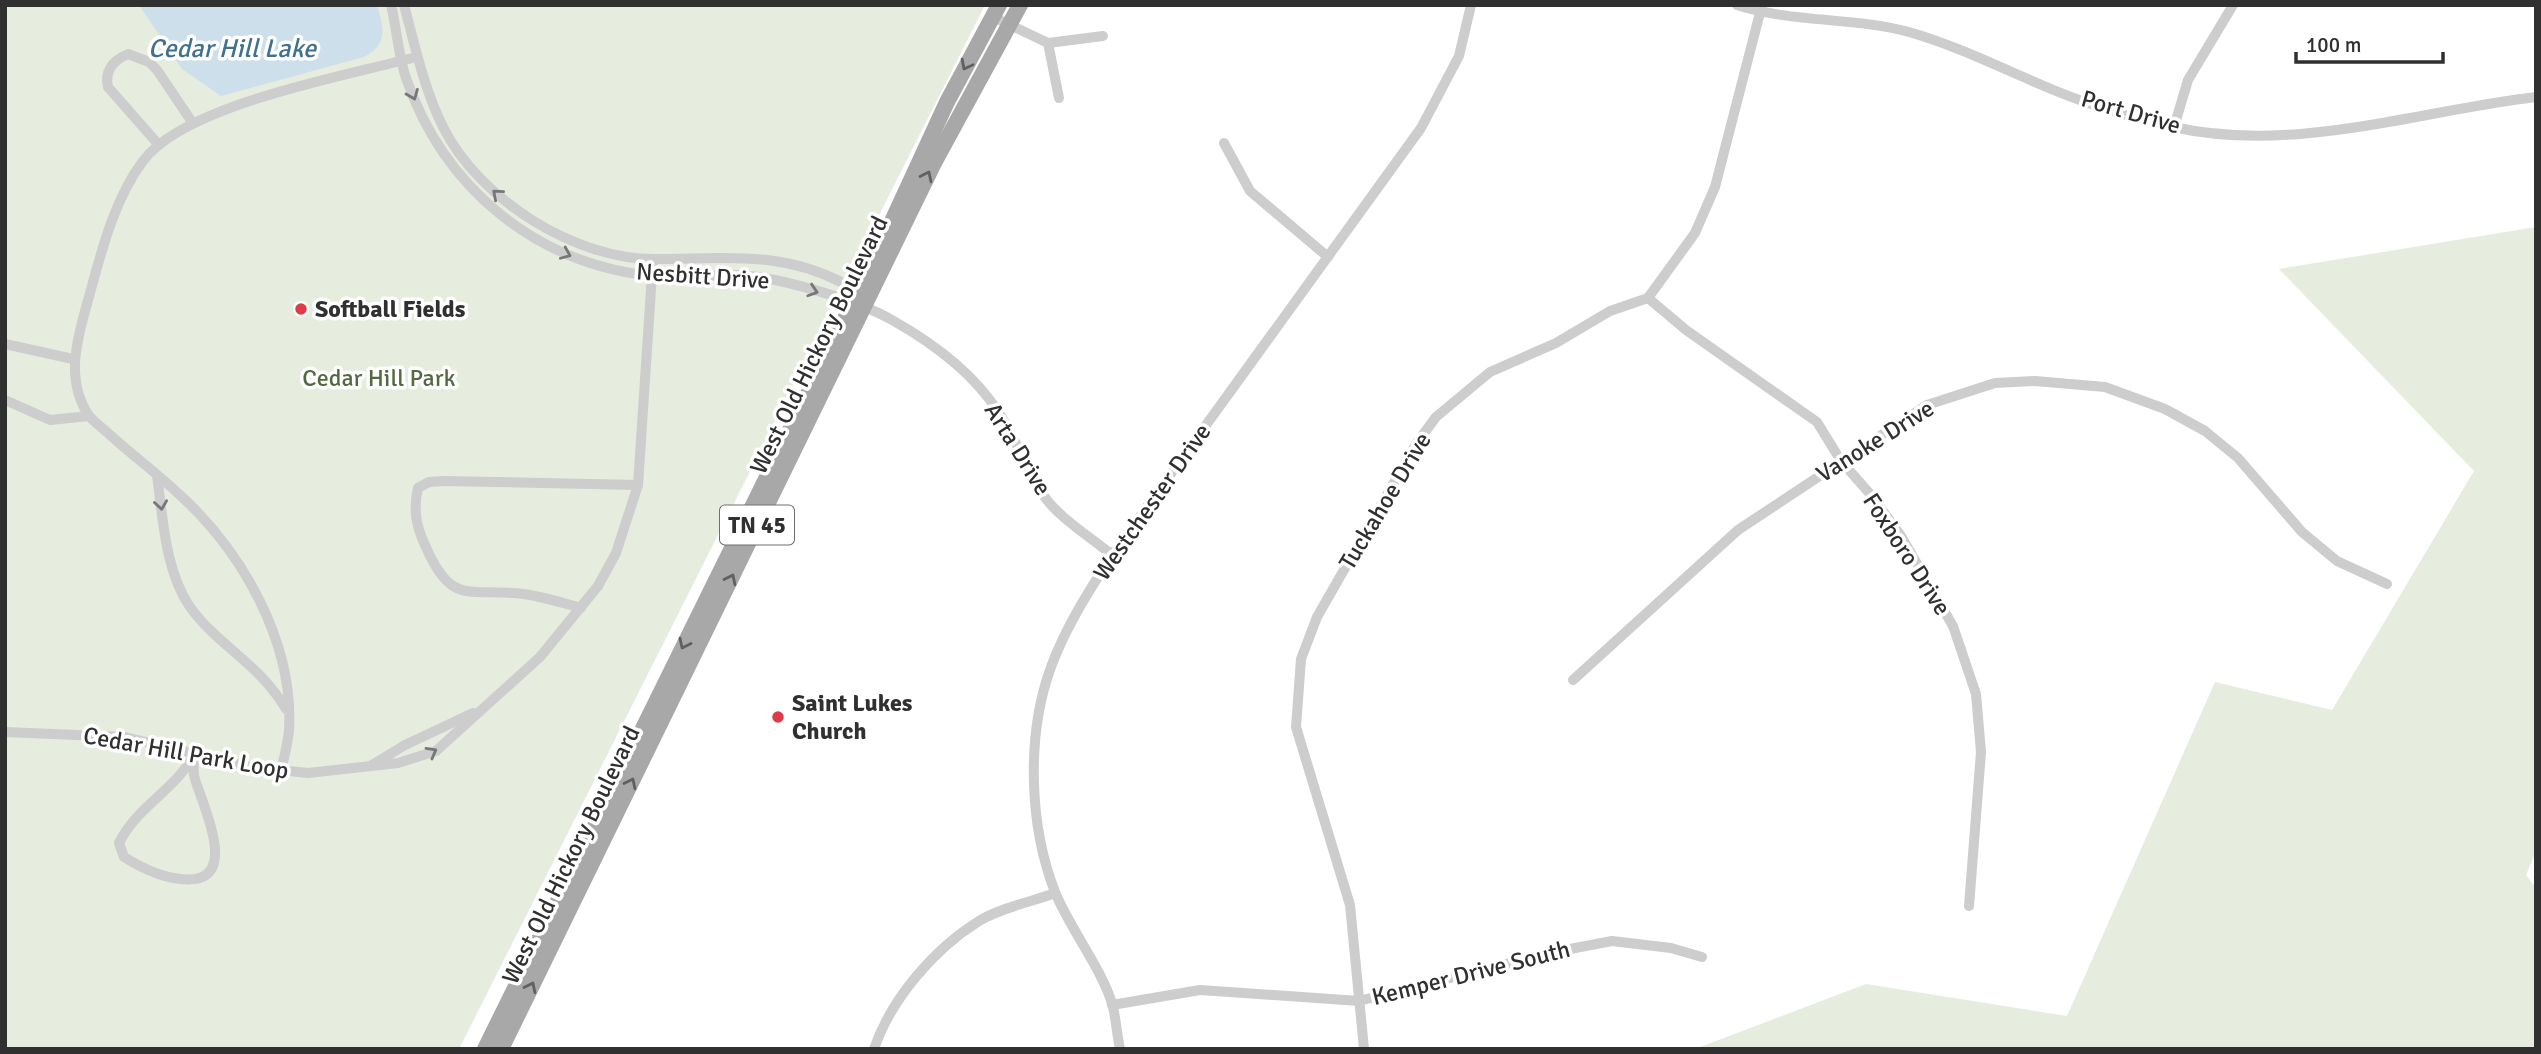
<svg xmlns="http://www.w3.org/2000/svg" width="2541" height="1054" font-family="Signika,sans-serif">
<rect width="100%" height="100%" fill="#fff"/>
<g fill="#e6ecde">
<polygon points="5,5 985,5 459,1049 5,1049"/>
<polygon points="2536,227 2536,851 2526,875 2536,888 2536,1049 1695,1049 1866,984 2067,1016 2215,682 2332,710 2474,471 2279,269"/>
</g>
<path fill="#ccdfeb" d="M139,5H377C384,29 388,44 364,57L221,96L182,69Z"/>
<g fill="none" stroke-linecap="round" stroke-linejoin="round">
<g stroke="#cdcdcd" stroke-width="10">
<path d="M391,5C397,29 398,55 406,78C444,188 535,263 651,276C679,280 708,274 736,275C776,276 857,300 892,320C933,343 973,372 999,413C1016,439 1027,470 1044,496C1058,517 1093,539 1112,555"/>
<path d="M404,5C415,46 424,89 443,127C479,199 575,260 656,259C724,259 779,250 843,283L852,301"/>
<path d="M1737,5C1793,23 1853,17 1909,32C1954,45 1995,65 2037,83C2080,102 2128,117 2173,127C2294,154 2417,111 2536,97"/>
<polyline points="991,16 1048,43 1103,36"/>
<polyline points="1048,43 1059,98"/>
<polyline points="2174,127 2188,80 2233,5"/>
<polyline points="1224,143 1250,191 1328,257"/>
<path d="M158,144L108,87C104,70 114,60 128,54L149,62L157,70L192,122"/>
<polyline points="1648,298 1686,330 1817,422 1841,461 1871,495 1901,536 1953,626 1976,694 1981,752 1969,906"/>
<polyline points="5,344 73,359"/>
<polyline points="5,400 50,420 89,416"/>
<path d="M157,476C163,518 165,571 190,607C218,646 259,663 286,709"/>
<path d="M581,608C563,603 544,597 524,594C469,587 452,608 425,545C416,526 413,509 418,488L429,482L444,481L638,485"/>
<polyline points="1573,680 1738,530 1927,405 1995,383 2035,381 2105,387 2165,409 2205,431 2238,458 2302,532 2337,561 2387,584"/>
<polyline points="5,732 125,737 251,767 308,773 398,763 436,751 540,657 598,586 616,553 638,485 653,259"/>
<path d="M195,753C194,761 192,771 195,779C201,801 237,873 195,879C170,882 145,870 124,857L119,843C136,807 177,789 195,753Z"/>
<polyline points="372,765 405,745 473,713"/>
<path d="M281,771C284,758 288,743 289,730C294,643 243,553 181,496C158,474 132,455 109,434C103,428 94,422 89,416C63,377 79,333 90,293C102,249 115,198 143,161C185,104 346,76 416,57"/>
<polyline points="1112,1005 1200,990 1359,1001 1549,953 1612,941 1671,948 1702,957"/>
<path d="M874,1049C891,999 934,949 979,921C1000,908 1031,902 1055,893"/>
<path d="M1120,1049C1117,1035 1116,1020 1113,1007C1103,970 1070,929 1055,892C1029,825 1026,735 1051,667C1066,626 1089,591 1112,555L1421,128L1459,56L1471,5"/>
<polyline points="1364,1049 1350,905 1296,727 1301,659 1317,617 1416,444 1436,417 1490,372 1556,343 1610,311 1648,298 1695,233 1715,187 1762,5"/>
</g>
<g stroke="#a8a8a8" stroke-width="16">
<polyline points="485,1049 876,256 947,102 999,5"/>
<polyline points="501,1049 934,163 1020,5"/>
</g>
</g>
<defs><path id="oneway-chevron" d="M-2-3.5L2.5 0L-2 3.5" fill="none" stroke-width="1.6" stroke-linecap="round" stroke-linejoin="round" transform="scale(1.75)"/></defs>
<g stroke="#606060">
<use href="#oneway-chevron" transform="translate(966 65) rotate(117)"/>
<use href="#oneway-chevron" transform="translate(927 176) rotate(-64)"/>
<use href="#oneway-chevron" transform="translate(731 579) rotate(-64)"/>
<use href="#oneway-chevron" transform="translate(684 644) rotate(116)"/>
<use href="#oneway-chevron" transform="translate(631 783) rotate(-64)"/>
<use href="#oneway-chevron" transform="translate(531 987) rotate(-64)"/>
</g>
<g stroke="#777">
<use href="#oneway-chevron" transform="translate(413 95) rotate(68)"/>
<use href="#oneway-chevron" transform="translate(497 194) rotate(-139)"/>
<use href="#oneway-chevron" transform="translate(566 254) rotate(23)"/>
<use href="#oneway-chevron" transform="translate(813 291) rotate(18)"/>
<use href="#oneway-chevron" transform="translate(161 505) rotate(82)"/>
<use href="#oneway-chevron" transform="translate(432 752) rotate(-29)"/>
</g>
<g fill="#dd3b48" stroke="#fff" stroke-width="2.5">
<circle cx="301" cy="309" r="7"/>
<circle cx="778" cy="717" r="7"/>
</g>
<g text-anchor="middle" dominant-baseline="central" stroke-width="7" stroke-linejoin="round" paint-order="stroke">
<rect fill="#fff" stroke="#6e6e6e" stroke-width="2" x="720" y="505.5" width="74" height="39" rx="5"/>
<g font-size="23" font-weight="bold" fill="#303030">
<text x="757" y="525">TN 45</text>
</g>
<g font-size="24" fill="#303030" stroke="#fff">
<text transform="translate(2131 112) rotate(16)">Port Drive</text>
<text transform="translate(703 276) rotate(4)">Nesbitt Drive</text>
<text transform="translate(819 345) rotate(-64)">West Old Hickory Boulevard</text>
<text transform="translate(1875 441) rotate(-32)">Vanoke Drive</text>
<text transform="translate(1018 449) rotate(58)">Arta Drive</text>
<text transform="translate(1385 501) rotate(-59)">Tuckahoe Drive</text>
<text transform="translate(1152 502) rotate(-55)">Westchester Drive</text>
<text transform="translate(1907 554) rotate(57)">Foxboro Drive</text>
<text transform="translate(186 753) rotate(10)">Cedar Hill Park Loop</text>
<text transform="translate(571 855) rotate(-64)">West Old Hickory Boulevard</text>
<text transform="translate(1471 973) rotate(-14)">Kemper Drive South</text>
</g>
<g font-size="24" font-weight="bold" fill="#303030" stroke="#fff" text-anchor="start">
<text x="315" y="309">Softball Fields</text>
<text x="792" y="703">Saint Lukes<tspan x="792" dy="28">Church</tspan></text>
</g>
<g font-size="24" fill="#53693f" stroke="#fff">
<text x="379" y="378">Cedar Hill Park</text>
</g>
<g font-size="26" font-style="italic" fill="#41718e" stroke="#fff">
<text x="232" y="49">Cedar Hill Lake</text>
</g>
</g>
<rect width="2541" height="1054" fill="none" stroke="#303030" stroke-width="14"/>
<path d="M2296 52v10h147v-10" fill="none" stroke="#303030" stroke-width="3.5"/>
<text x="2306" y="52" font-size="21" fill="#303030" stroke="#ffffff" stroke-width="5" paint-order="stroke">100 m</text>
</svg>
